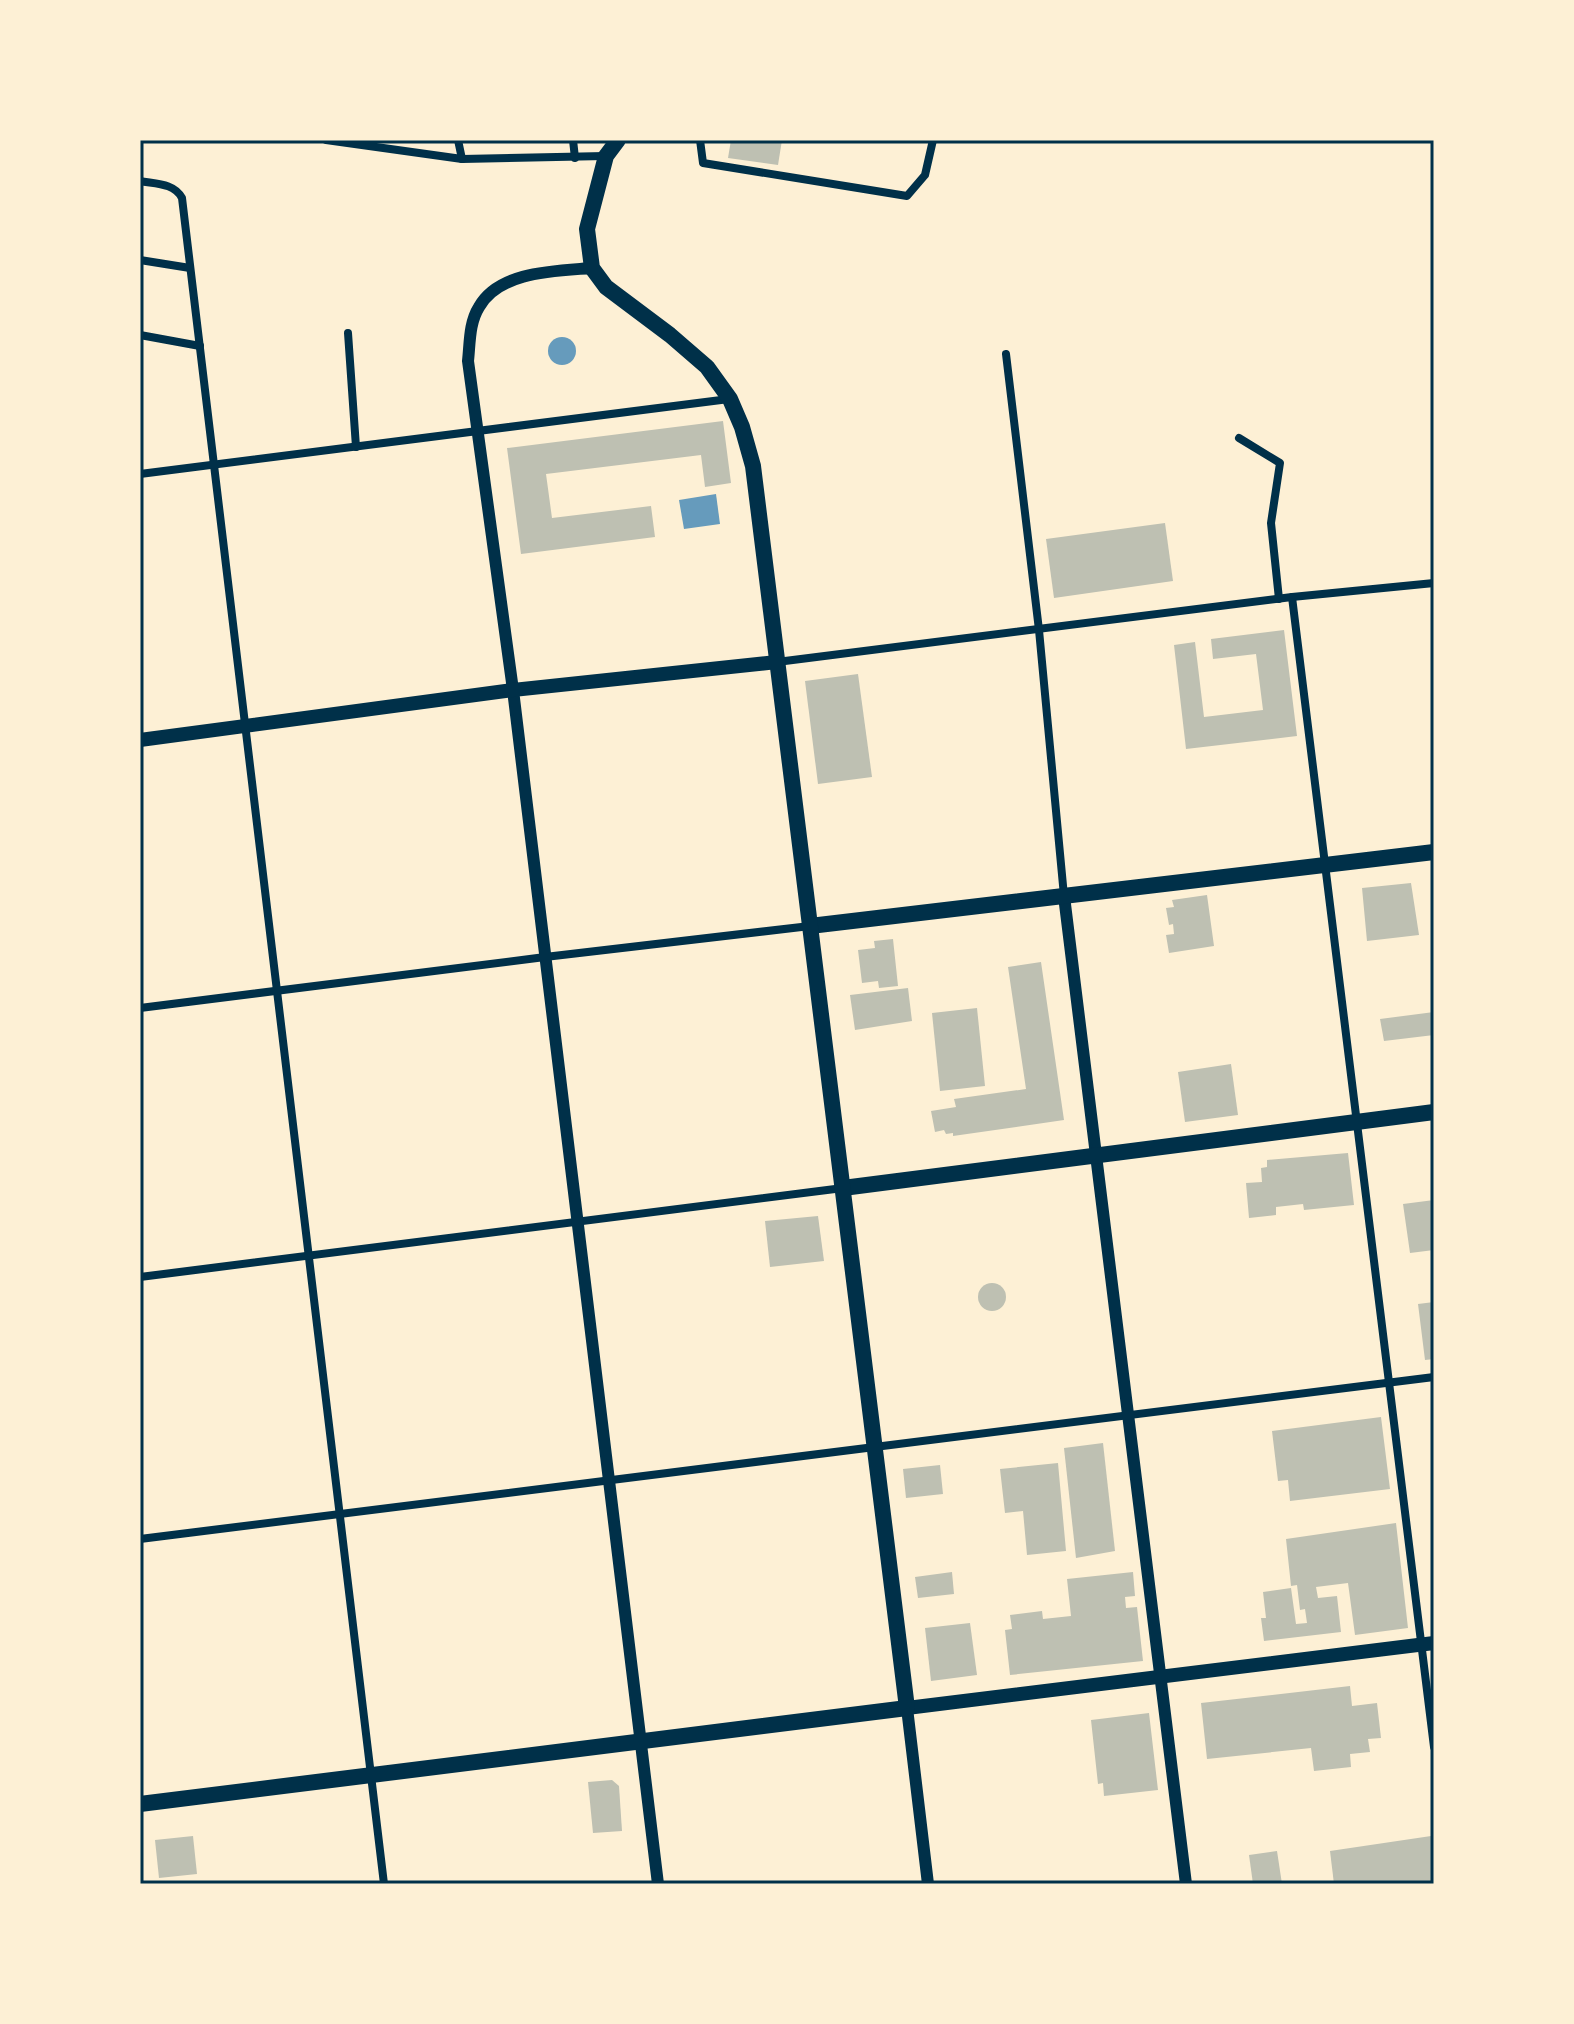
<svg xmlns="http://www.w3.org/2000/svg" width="1574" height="2024" font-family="'Space Grotesk',sans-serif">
<rect width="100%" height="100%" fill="#fdf0d5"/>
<g fill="#669bbc">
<circle cx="562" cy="351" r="14"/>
<polygon points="716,494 720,524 684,529 679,500"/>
</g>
<g fill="#bec0b2">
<polygon points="731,140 782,140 778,165 728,158"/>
<polygon points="723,421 731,483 705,487 701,455 546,474 552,518 651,506 655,537 521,554 507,448"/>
<polygon points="1165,523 1173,581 1054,598 1046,539"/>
<polygon points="1284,630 1297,736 1186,749 1174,645 1195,642 1204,717 1263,710 1256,654 1213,659 1211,639"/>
<polygon points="858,674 872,777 818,784 805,681"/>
<polygon points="1411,883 1419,935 1367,941 1362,888"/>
<polygon points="1207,895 1214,946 1169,953 1166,935 1174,934 1173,924 1169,925 1166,908 1174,907 1172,900"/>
<polygon points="893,939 898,986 879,988 878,981 862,983 858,950 875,948 874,941"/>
<polygon points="1041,962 1064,1120 953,1136 953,1133 946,1134 944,1130 935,1132 931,1111 956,1107 954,1099 1026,1089 1008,967"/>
<polygon points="908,988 912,1021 855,1030 850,995"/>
<polygon points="977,1008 985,1086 940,1091 932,1013"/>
<polygon points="1434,1012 1434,1035 1384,1041 1380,1019"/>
<polygon points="1231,1064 1238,1115 1185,1122 1178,1072"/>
<polygon points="1348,1153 1354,1205 1304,1210 1303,1204 1276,1207 1276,1215 1249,1218 1246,1183 1262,1182 1261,1168 1267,1167 1267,1160"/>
<polygon points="1434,1200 1434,1250 1410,1253 1403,1204"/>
<polygon points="818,1216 824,1261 770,1267 765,1221"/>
<circle cx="992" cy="1297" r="14"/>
<polygon points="1434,1302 1434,1359 1425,1360 1418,1304"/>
<polygon points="1381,1417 1390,1489 1290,1501 1288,1480 1278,1481 1272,1431"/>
<polygon points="1103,1443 1115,1551 1076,1558 1064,1448"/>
<polygon points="1058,1463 1066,1551 1027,1555 1023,1511 1005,1513 1000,1469"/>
<polygon points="940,1465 943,1494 906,1498 903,1469"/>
<polygon points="1396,1523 1408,1628 1355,1635 1348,1583 1316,1587 1318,1598 1337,1596 1341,1632 1264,1641 1261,1618 1266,1618 1263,1592 1291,1588 1296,1624 1307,1623 1305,1609 1300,1610 1297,1585 1291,1586 1286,1539"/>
<polygon points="952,1572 954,1594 918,1598 915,1577"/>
<polygon points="1133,1572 1135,1596 1125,1597 1126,1608 1137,1607 1143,1661 1010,1675 1005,1630 1012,1629 1010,1615 1042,1611 1043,1619 1071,1616 1067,1579"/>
<polygon points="970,1623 977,1675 931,1681 925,1628"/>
<polygon points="1350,1686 1352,1706 1377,1703 1381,1738 1368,1739 1370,1752 1350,1754 1351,1767 1314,1771 1311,1748 1207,1759 1201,1703"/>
<polygon points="1149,1713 1158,1790 1104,1796 1103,1783 1098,1784 1091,1720"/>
<polygon points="612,1780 619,1786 622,1831 593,1833 588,1782"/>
<polygon points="193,1836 197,1874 159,1878 155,1840"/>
<polygon points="1431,1836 1434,1884 1334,1884 1330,1851"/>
<polygon points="1277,1851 1282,1884 1253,1884 1249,1855"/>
</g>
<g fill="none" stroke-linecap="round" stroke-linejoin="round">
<g stroke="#003049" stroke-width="8">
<polyline points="326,140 462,159 605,156"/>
<polyline points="458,140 462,159"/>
<polyline points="573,140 575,158"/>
<polyline points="700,140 703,163 907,196 925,175 933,140"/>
<path d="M140,181C156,184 174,183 182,198L384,1884"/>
<polyline points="140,260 190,268"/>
<polyline points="348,333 356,447"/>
<polyline points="140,335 200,346"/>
<polyline points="1006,354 1039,630 1064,896"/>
<polyline points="1239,438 1280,463 1271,523 1279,599"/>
<polyline points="140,474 729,399"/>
<polyline points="1292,597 1434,1747"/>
<polyline points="777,662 1292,597 1434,583"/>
<polyline points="140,1008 545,957 810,926"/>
<polyline points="140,1277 843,1188"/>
<polyline points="140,1539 1434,1377"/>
</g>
<g stroke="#003049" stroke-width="12">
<path d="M592,268C556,271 499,271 479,307C469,323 470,343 468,361L513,690L658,1884"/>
<polyline points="1064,896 1186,1884"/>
<polyline points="907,1708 928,1884"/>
</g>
<g stroke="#003049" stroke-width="14">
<polyline points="140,740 513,690 777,662"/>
<polyline points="907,1708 1434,1643"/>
</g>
<g stroke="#003049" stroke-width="16">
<polyline points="810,926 1434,852"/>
<polyline points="843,1188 1434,1112"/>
<polyline points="140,1804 907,1708 753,466 742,427 730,399 707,367 670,335 606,287 592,268 587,229 606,156 618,140"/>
</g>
</g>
<rect width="1574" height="2024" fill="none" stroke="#fdf0d5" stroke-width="284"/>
<rect x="142" y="142" width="1290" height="1740" fill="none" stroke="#003049" stroke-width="3"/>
</svg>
